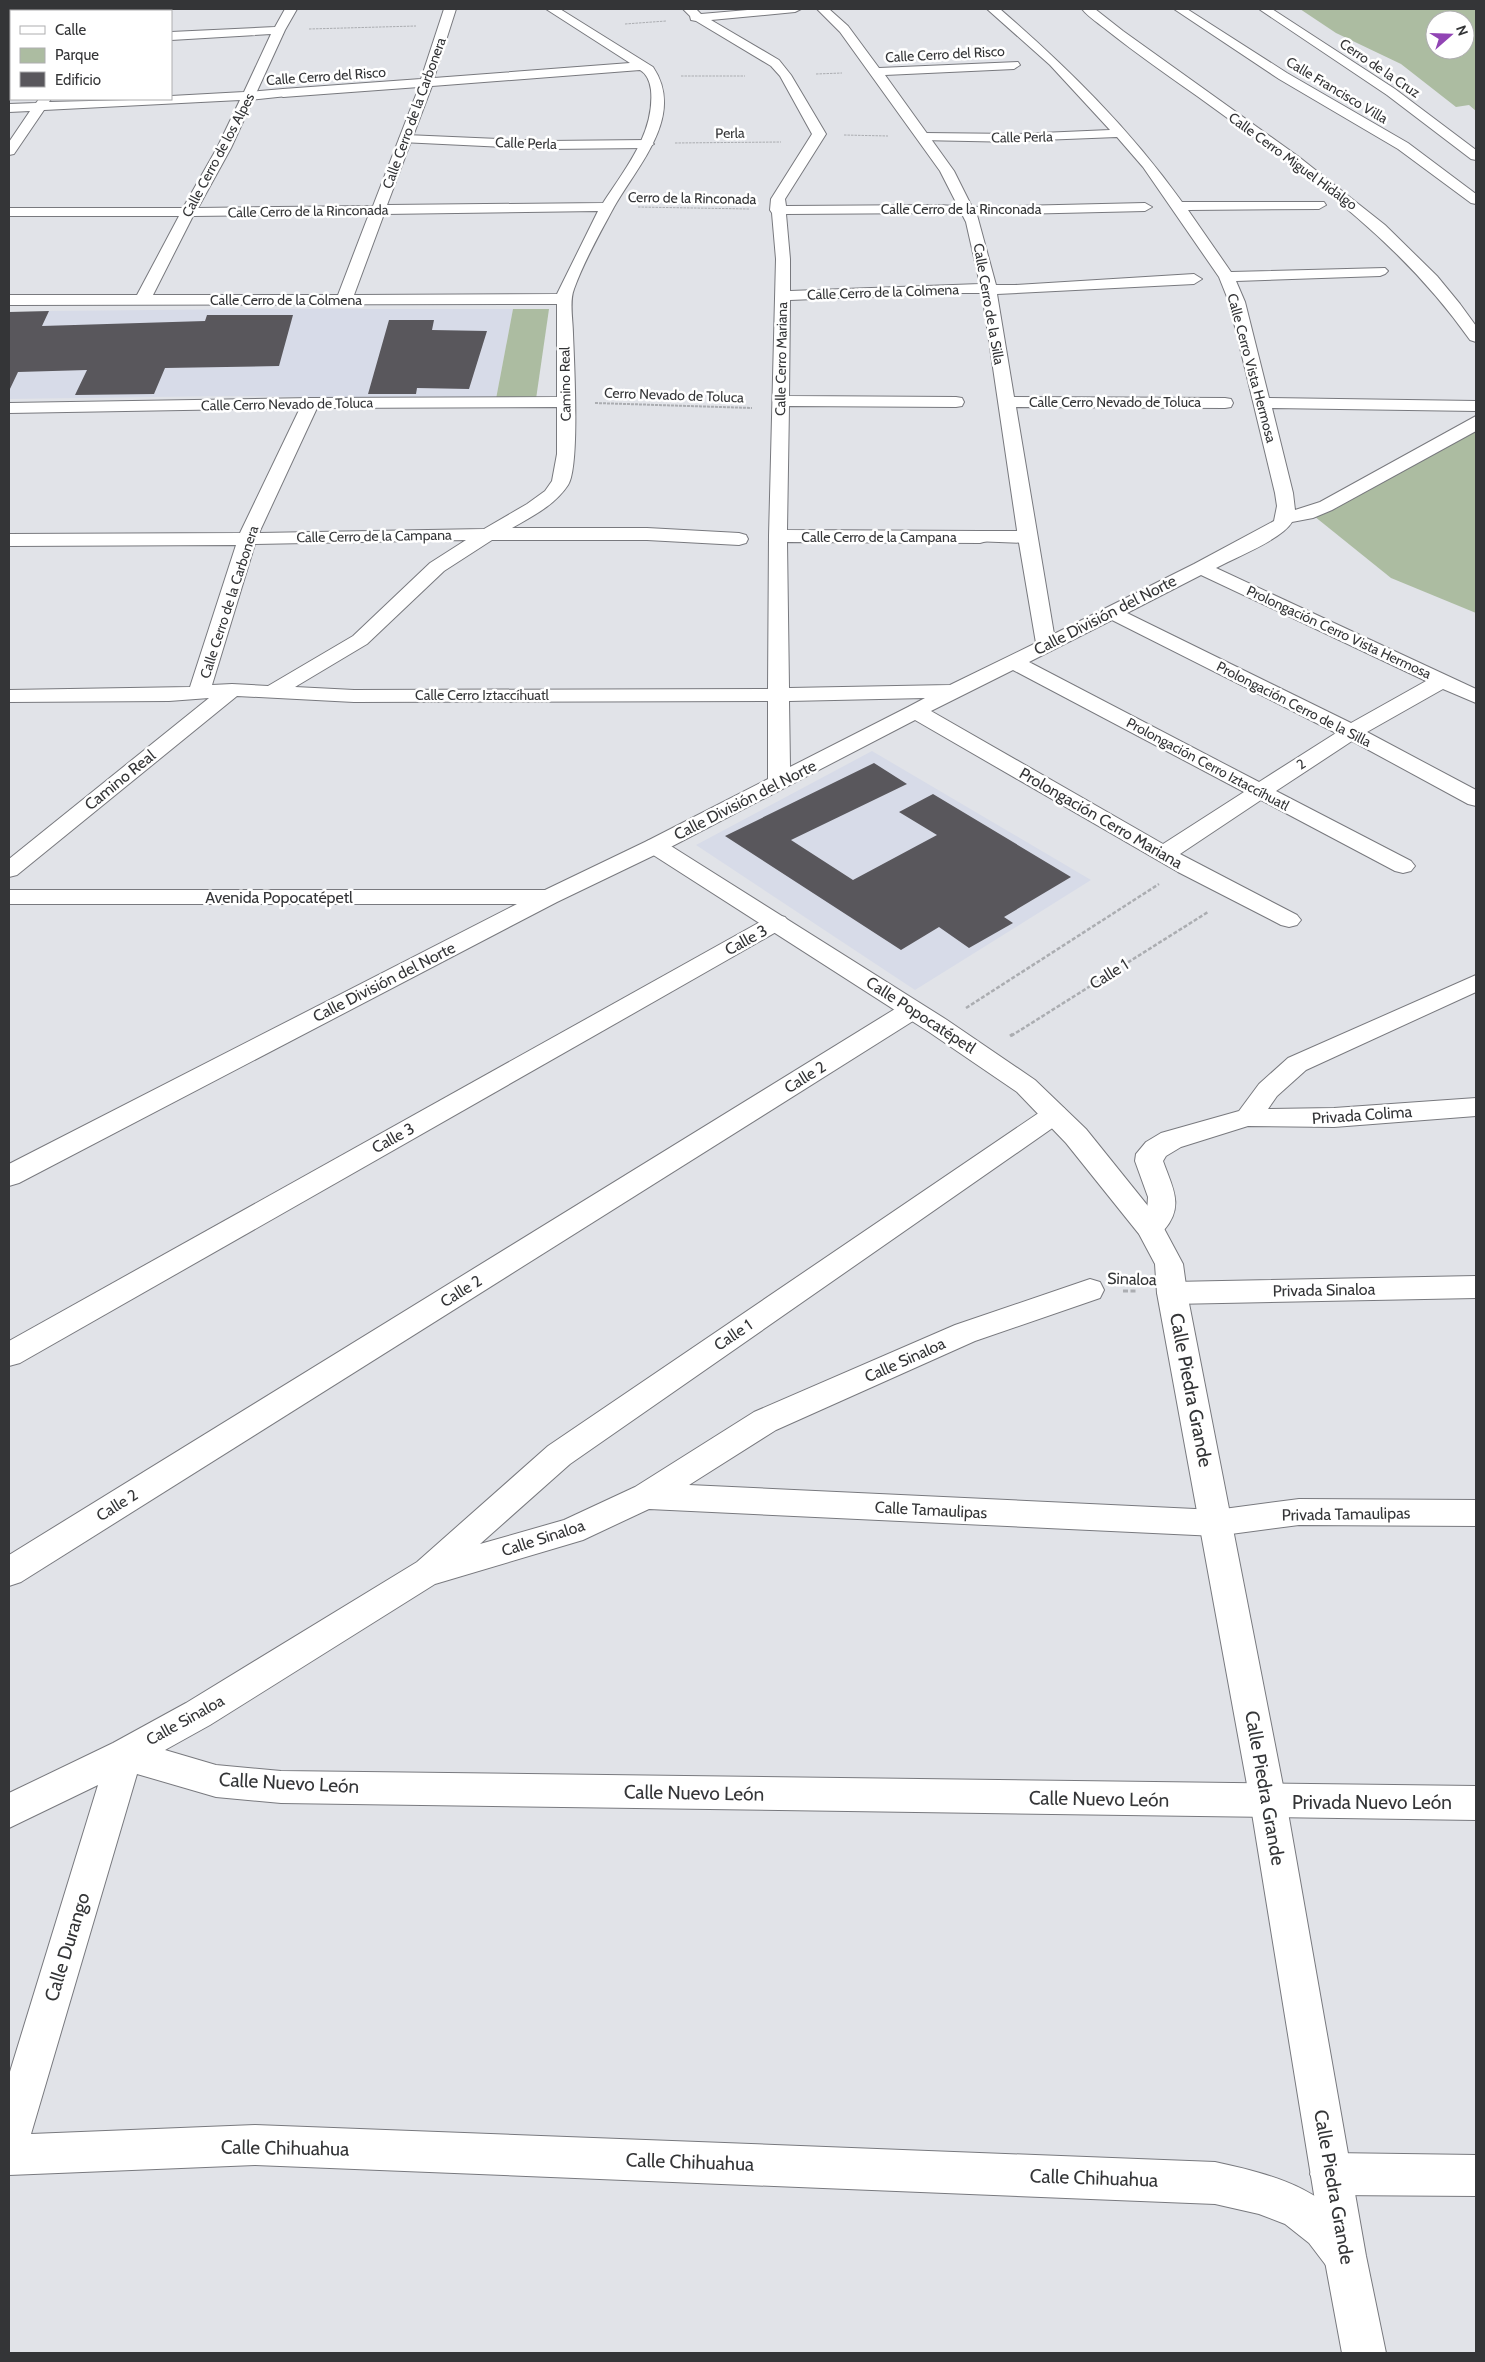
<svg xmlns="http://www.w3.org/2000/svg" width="1485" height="2362" font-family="Cabin,sans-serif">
<rect width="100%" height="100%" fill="#e1e3e8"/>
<g fill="#d7dbe8">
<polygon points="254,309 513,309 496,399 225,396 9,399 9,336 37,336 49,311"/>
<polygon points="872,751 1091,880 915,990 696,845"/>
</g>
<g fill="#acbca1" fill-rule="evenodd">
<path d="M1300,9H1476V111L1469,105L1456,107L1401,64L1336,33ZM1435,20H1465V50H1435Z"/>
<polygon points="513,309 549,309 536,399 496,399"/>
<polygon points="1476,418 1476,613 1391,578 1314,516"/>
</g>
<g fill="#59575c">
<polygon points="49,311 42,326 205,321 207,315 293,315 279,366 165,368 154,394 75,395 87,370 18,372 9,391 9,312"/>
<polygon points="389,320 434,320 432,330 487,331 469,389 417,388 416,394 368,394"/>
<polygon points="874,763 907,784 791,840 853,880 937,835 899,812 933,794 1071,877 1004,917 1013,923 969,948 939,927 901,950 725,836"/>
</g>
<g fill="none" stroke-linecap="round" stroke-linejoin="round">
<defs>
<g id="pedestrian">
<polygon points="283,89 289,93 287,96 249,100 243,96 249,92"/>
<polygon points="924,133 1018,134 1025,138 1018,142 919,140 917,137"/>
<polygon points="406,135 547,141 647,140 654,144 647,148 547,149 401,142 399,139 401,136"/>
<polygon points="939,205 969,207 976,211 969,215 934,212 932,209 934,206"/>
<polygon points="980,531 1027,531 1034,533 1036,537 1034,541 1027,543 973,541 971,537 973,533"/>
</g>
<g id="minor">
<polygon points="105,9 117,9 115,11 103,11"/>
<path d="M285,9H297L285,30L231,148L198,208L373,206L419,87L283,97L277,93L283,89L421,79L444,9H456L434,78L630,63L546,9H560L653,67C686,116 637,166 614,207C600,233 584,261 574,289C569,301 573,321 573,334C574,361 580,467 568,485C555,505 533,516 512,528H647L739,533L746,535L748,539L746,543L739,545L647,540H492L444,571L367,644L295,687L354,690L768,689L769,536L776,259L772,213L770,210L771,199L812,134L780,76L771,66L696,21L691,20L690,16L683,9H696L701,14L759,9H801L795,12L711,20L779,60L791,75L826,134L785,199L786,206L939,205L946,209L939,213L786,214L790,259V291L980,284L966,222L940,171L840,32L817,9H829L848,26L879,68L1018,62L1020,65L1014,69L885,75L954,171L972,207L1145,203L1152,207L1145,211L977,215L996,285H1015L1194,274L1202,279L1194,284L997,294L1014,397L1225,398L1231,399L1233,403L1231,407L1225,408L1016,407L1054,634L1194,564L1274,521L1277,506L1275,493L1229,302L1219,277L1143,167L1117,137L1013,141L1011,138L1013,135L1018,134L1110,130L1050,65L987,9H1000C1068,68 1129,128 1182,202H1324L1326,205L1319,209L1188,210L1231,272L1385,268L1388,271L1385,274L1380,276L1236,281L1245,302L1269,398L1476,401V411L1272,408L1293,493L1295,510L1320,502L1476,416V431L1332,510L1313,518L1292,522C1281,540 1236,557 1216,568L1476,689V703L1443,689L1367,732L1476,790V806L1468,804L1352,741L1276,791L1411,861L1415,866L1411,871L1403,873L1395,871L1261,800L1180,854L1297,915L1301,920L1297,925L1289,927L1281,925L1178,872L915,720L663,851L557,902L19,1183L9,1186V1164L517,904H9V890H545L647,841L768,779V701L354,702L237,696L17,875L9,877V859L209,698L169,701L9,702V690L190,687L236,545L9,546V534L240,533L300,408L9,413V403L311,398L557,397V304L9,305V295H137L179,216H9V208H183L217,148L240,100L44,110L14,154L9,155V142L30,111L9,112V104L36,103L39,99H51L49,102L171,99V96L244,92L271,34L171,40V32L275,27ZM640,70C647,74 650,82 651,90C655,133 625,169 603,203L387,205L432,86ZM598,211L557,294L354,295L384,214ZM369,214L338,295H153L193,216ZM961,293H982L1018,537L1036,643L950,685L789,688L787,542L980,543L987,541L989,537L987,533L980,531L787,530L789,406L956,407L962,406L964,402L962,398L956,397L789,396L790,300ZM557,407V454L552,481L545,491L527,504L484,529L259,533L317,408ZM466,540L430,563L353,636L268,686L232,684L212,685L255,544ZM1201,575L1426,681L1351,723L1127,613ZM1112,620L1336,733L1259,782L1029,662ZM1013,670L1244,792L1163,844L931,711ZM925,698L908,707L790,767L789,701Z"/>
<path d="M1082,9H1095L1123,31L1299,157L1385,225L1437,276L1460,304L1476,326V342L1470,340C1396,235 1300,171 1197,96C1167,75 1137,54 1108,31C1100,24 1089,18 1082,9Z"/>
<polygon points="1174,9 1187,9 1287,73 1408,143 1476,194 1476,204 1471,203 1398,149 1279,79"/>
<polygon points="1259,9 1272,9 1395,89 1476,150 1476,160 1471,159 1387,95"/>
<rect x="9" y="42" width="2" height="8"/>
<polygon points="777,915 785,917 789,922 785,927 20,1363 9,1366 9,1341 769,917"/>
<path d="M1476,975V992L1306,1070L1277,1096L1268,1109L1334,1108L1476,1098V1116L1334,1127L1248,1126L1181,1147L1166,1156L1163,1161C1172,1187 1185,1206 1164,1230C1157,1239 1150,1238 1140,1235L1136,1228L1147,1212L1148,1197L1135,1161L1136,1154L1146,1142L1161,1133L1239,1111L1259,1084L1288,1058Z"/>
<polygon points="912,1002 921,1004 925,1010 921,1016 21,1582 9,1586 9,1555 903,1004"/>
<path d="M1055,1105L1064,1108L1068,1114L1064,1120L570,1464L480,1544L564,1520L635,1487L754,1412L955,1325L1090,1279L1100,1282L1104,1290L1100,1298L975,1341L776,1430L689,1485L1216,1510L1299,1499L1476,1500V1526L1299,1525L1216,1536L649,1509L583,1540L435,1584L210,1725L165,1750L216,1765L281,1771L1476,1786V1820L281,1803L216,1797L137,1774L31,2134L255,2125L1215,2162C1275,2175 1338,2191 1364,2253L1358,2268L1343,2274L1328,2268L1309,2243L1285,2224L1259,2214L1215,2204L255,2165L9,2175V2075L98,1785L9,1828V1793L113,1743L186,1703L417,1562L548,1446L1046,1108Z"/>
<polygon points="1476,1276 1476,1298 1172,1304 1162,1301 1157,1293 1162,1285 1172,1282"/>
<polygon points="1331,2153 1476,2155 1476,2196 1331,2195 1317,2188 1310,2174 1317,2160"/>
</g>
<polygon id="tertiary" points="655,839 663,841 947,1020 1035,1080 1086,1129 1160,1221 1183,1264 1187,1293 1286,1801 1366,2256 1386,2353 1342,2353 1324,2256 1250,1801 1157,1293 1155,1264 1139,1234 1066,1143 1017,1092 929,1032 647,851 644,846 647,841"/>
</defs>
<use href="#pedestrian" stroke="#78797e" stroke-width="2"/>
<use href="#minor" stroke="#78797e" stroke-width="2"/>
<use href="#tertiary" stroke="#78797e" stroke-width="2"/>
<g stroke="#abadb1" stroke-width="1" stroke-dasharray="2.5 1" stroke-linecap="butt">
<polyline points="625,24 666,21"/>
<polyline points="309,29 416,26"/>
<polyline points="816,74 842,73"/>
<polyline points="681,76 745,76"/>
<polyline points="844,135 888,136"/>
<polyline points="675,143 781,142"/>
<polyline points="638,207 749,209"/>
</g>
<polyline stroke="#abadb1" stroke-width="2" stroke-dasharray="3 1" stroke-linecap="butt" points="595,403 752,408"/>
<g stroke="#abadb1" stroke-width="2.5" stroke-dasharray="4 2" stroke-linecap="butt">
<polyline points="966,1008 1159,884"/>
<polyline points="1011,1036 1208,912"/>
</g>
<g stroke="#abadb1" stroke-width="3" stroke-dasharray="5 2.5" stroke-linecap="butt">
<polyline points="1010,1036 1013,1034"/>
<polyline points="1123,1291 1137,1291"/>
</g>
<use href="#pedestrian" fill="#fff" fill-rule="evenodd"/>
<use href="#minor" fill="#fff" fill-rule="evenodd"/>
<use href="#tertiary" fill="#fff" fill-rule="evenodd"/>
</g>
<g text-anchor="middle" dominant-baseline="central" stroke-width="5" stroke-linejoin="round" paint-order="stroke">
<g font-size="14" fill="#343537" stroke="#fff">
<text transform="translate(945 54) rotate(-3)">Calle Cerro del Risco</text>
<text transform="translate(1380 68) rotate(34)">Cerro de la Cruz</text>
<text transform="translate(326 76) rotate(-4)">Calle Cerro del Risco</text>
<text transform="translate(1337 90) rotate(31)">Calle Francisco Villa</text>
<text transform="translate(414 113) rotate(-70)">Calle Cerro de la Carbonera</text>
<text transform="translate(730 133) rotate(-1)">Perla</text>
<text transform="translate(1022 137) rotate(-1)">Calle Perla</text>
<text transform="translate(526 143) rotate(2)">Calle Perla</text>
<text transform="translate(218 155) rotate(-62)">Calle Cerro de los Alpes</text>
<text transform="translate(1293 161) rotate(36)">Calle Cerro Miguel Hidalgo</text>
<text transform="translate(692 198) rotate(1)">Cerro de la Rinconada</text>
<text x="961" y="209">Calle Cerro de la Rinconada</text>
<text transform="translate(308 211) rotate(-1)">Calle Cerro de la Rinconada</text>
<text transform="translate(883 292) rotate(-2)">Calle Cerro de la Colmena</text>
<text x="286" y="300">Calle Cerro de la Colmena</text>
<text transform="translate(989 304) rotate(80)">Calle Cerro de la Silla</text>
<text transform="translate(781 359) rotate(-89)">Calle Cerro Mariana</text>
<text transform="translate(1252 368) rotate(75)">Calle Cerro Vista Hermosa</text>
<text transform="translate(565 384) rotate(-91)">Camino Real</text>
<text transform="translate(674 395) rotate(2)">Cerro Nevado de Toluca</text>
<text x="1115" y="402">Calle Cerro Nevado de Toluca</text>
<text transform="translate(287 404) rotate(-1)">Calle Cerro Nevado de Toluca</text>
<text transform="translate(374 536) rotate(-1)">Calle Cerro de la Campana</text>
<text x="879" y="537">Calle Cerro de la Campana</text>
<text transform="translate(229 602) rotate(-72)">Calle Cerro de la Carbonera</text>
<text transform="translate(1339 632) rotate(25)">Prolongación Cerro Vista Hermosa</text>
<text x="482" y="695">Calle Cerro Iztaccíhuatl</text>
<text transform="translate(1294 704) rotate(27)">Prolongación Cerro de la Silla</text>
<text transform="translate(1208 764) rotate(28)">Prolongación Cerro Iztaccíhuatl</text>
<text transform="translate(1301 764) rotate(-32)">2</text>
</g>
<g font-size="16" fill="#343537" stroke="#fff">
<text transform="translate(1105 615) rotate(-27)">Calle División del Norte</text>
<text transform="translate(120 780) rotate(-39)">Camino Real</text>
<text transform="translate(745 800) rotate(-27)">Calle División del Norte</text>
<text transform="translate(1101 818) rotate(30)">Prolongación Cerro Mariana</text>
<text x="279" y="897">Avenida Popocatépetl</text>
<text transform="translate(746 940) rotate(-29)">Calle 3</text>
<text transform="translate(1109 974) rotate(-32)">Calle 1</text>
<text transform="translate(384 982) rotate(-27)">Calle División del Norte</text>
<text transform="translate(921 1015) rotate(33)">Calle Popocatépetl</text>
<text transform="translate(805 1077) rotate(-32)">Calle 2</text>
<text transform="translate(1362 1115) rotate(-4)">Privada Colima</text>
<text transform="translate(393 1138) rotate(-29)">Calle 3</text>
<text transform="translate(1132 1279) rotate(2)">Sinaloa</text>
<text transform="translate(1324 1290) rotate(-1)">Privada Sinaloa</text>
<text transform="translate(461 1291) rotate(-32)">Calle 2</text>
<text transform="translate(733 1335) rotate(-34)">Calle 1</text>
<text transform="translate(905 1360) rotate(-24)">Calle Sinaloa</text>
<text transform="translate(117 1505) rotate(-32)">Calle 2</text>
<text transform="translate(931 1510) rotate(3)">Calle Tamaulipas</text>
<text transform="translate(1346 1514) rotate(-1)">Privada Tamaulipas</text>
<text transform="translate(543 1538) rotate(-18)">Calle Sinaloa</text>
<text transform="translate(185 1720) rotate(-29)">Calle Sinaloa</text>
</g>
<g font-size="19" fill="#343537" stroke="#fff">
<text transform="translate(1191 1390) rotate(79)">Calle Piedra Grande</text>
<text transform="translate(289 1783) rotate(3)">Calle Nuevo León</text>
<text transform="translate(1265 1788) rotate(80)">Calle Piedra Grande</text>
<text transform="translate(694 1793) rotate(1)">Calle Nuevo León</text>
<text transform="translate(1099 1799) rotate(1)">Calle Nuevo León</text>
<text x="1372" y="1802">Privada Nuevo León</text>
<text transform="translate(67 1947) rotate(-73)">Calle Durango</text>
<text transform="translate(285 2148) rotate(1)">Calle Chihuahua</text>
<text transform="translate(690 2162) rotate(2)">Calle Chihuahua</text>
<text transform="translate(1094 2178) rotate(2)">Calle Chihuahua</text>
<text transform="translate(1334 2187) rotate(80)">Calle Piedra Grande</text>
</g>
</g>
<rect width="1485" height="2362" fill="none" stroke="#343537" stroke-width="20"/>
<rect x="10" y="10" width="162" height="90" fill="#ffffff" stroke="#aeaeaf"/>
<rect x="20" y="26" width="25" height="8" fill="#ffffff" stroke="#aeaeaf"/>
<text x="55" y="35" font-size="15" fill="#343537">Calle</text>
<rect x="20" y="48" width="25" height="15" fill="#acbca1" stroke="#aeaeaf"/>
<text x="55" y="60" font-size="15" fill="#343537">Parque</text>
<rect x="20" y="72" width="25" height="15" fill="#59575c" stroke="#aeaeaf"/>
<text x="55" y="85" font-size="15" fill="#343537">Edificio</text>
<g transform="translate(1450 35) rotate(70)"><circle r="24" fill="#ffffff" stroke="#aeaeaf"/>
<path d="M0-4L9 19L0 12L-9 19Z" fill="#9144b4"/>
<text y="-8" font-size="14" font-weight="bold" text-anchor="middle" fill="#343537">N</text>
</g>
</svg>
